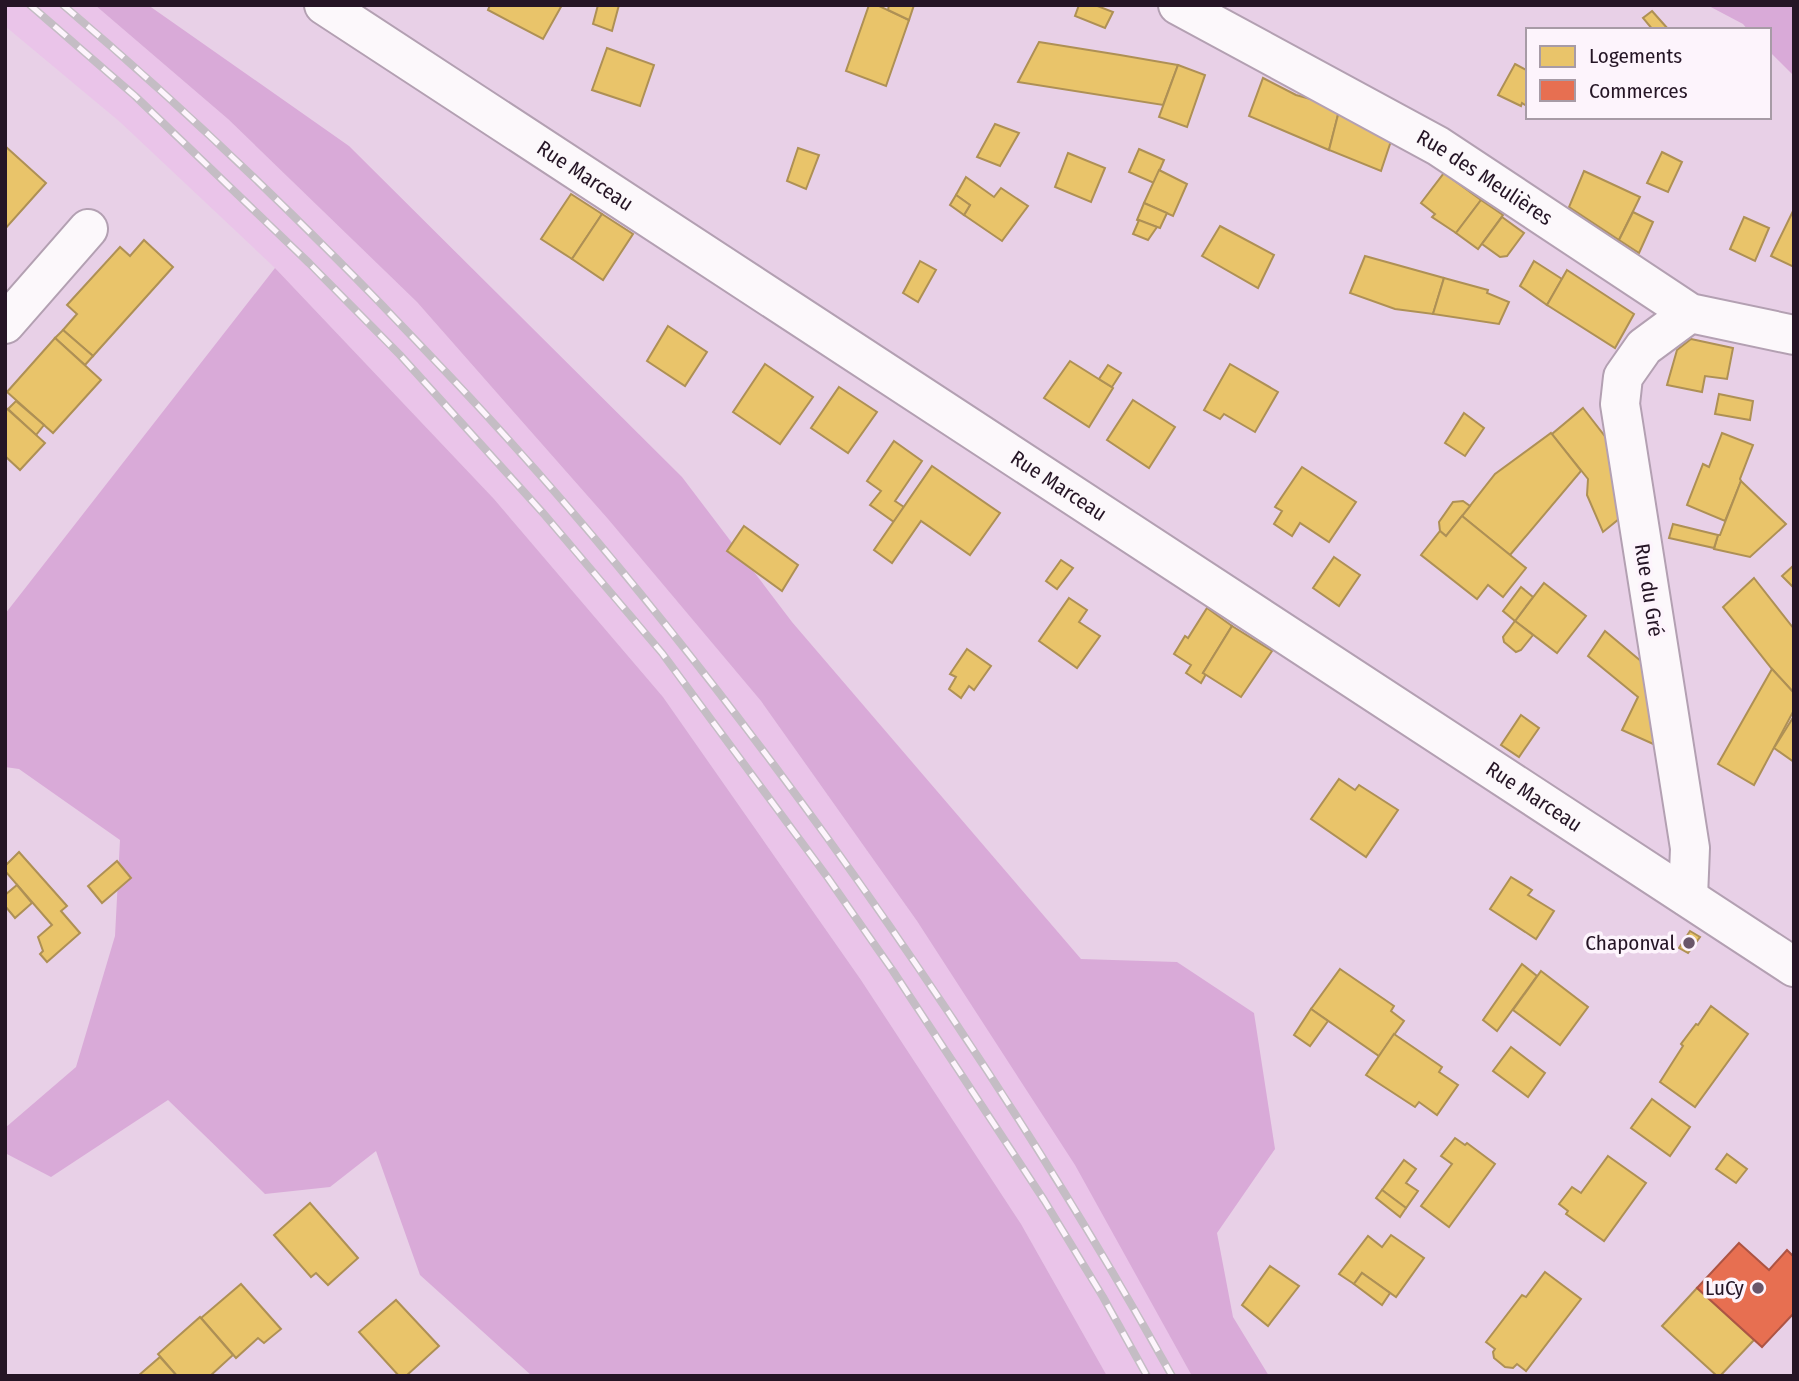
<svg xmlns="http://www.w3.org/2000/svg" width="1799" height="1381" font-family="'Fira Sans Condensed',sans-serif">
<rect width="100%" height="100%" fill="#e8d0e7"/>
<polygon fill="#eac4e9" points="5,5 95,5 228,119 417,302 608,519 761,701 917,921 1076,1165 1192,1376 1107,1376 1021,1224 861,980 663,697 494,499 275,268 120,122 5,26"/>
<g fill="#d9aad8">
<polygon points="95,5 148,5 349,146 682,477 792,622 1081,959 1177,962 1254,1013 1275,1149 1217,1233 1233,1317 1269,1376 1192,1376 1075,1165 917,921 761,701 608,519 417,302 228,119"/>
<polygon points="1707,5 1794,5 1794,76 1769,51 1769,30 1748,30 1743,24"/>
<polygon points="275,268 494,499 663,697 861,980 1021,1224 1107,1376 532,1376 420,1275 376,1151 330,1187 265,1194 168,1100 51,1177 5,1153 5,1128 76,1067 115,936 120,840 19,769 5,767 5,614"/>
</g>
<g fill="#e9c46a" stroke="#ae9055" stroke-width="2">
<polygon points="490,5 562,5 543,39 488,10"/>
<polygon points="598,5 619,5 612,31 593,24"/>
<polygon points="869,5 877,5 909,20 886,86 846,71"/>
<polygon points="889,5 914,5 909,20 888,10"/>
<polygon points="1079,5 1095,5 1113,12 1105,28 1075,16"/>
<polygon points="1652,11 1668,29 1668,30 1653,30 1643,18"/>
<polygon points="1039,42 1120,55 1178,65 1163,105 1018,82"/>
<polygon points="607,48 654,65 640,106 592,90"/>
<polygon points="1515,64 1528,71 1528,107 1522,103 1521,106 1498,95"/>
<polygon points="1178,65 1205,75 1187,127 1159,117"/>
<polygon points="1263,78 1296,95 1340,107 1329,150 1249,116"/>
<polygon points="1340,107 1394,132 1381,171 1329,150"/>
<polygon points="995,124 1019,133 1000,166 977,157"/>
<polygon points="5,146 46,183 5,229"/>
<polygon points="798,148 819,155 806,189 787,181"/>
<polygon points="1139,149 1164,160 1154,183 1129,172"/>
<polygon points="1662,152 1682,162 1668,192 1647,183"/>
<polygon points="1068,153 1105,168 1091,202 1055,187"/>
<polygon points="1159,170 1187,184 1173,216 1144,203"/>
<polygon points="1584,171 1640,197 1619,240 1569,207"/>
<polygon points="1444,173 1481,200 1456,233 1432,217 1435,214 1421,203"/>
<polygon points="966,177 994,197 1001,188 1028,206 1002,241 964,215 970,205 956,195"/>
<polygon points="571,194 602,214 572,259 541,239"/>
<polygon points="956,195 970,205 964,215 950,205"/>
<polygon points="1481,200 1503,215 1478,249 1456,233"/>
<polygon points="1144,203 1167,213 1160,228 1137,220"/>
<polygon points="1794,209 1794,267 1771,256"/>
<polygon points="1633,212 1653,222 1639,253 1619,240"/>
<polygon points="602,214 633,234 603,280 572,259"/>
<polygon points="1502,217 1524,233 1507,256 1500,257 1482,244"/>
<polygon points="1744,217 1769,228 1755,261 1730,249"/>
<polygon points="1139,220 1157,227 1148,240 1133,234"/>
<polygon points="1220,226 1274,255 1258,288 1202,256"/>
<polygon points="144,240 173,267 93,356 63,330 77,314 67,305 120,247 130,256"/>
<polygon points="1365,256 1444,278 1433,314 1395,309 1350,293"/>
<polygon points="920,261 936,270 918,302 903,293"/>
<polygon points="1534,261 1562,279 1547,305 1520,286"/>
<polygon points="1567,270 1634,314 1615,348 1547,305"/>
<polygon points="1444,278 1488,290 1487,293 1509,302 1499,324 1433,314"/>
<polygon points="668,326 707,352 685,386 647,361"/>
<polygon points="63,330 93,356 85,365 55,338"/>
<polygon points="55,338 101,380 53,433 7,392"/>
<polygon points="1691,339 1733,348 1727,379 1705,376 1702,392 1667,385 1677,350"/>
<polygon points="1070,361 1113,388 1089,427 1044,398"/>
<polygon points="765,364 813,397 780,444 733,412"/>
<polygon points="1230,364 1278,392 1255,432 1224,414 1220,419 1204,410"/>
<polygon points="1108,365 1121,373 1112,387 1099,379"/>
<polygon points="839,387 877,412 848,453 811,428"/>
<polygon points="1719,394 1753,401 1750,420 1715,414"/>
<polygon points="1133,400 1175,427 1149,468 1107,440"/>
<polygon points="16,401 44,425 36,435 8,409"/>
<polygon points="5,407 45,443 20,470 5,456"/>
<polygon points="1583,408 1614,448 1625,514 1603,532 1587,495 1588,479 1552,434"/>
<polygon points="1464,413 1484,428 1465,456 1445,443"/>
<polygon points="1551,433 1581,471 1510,555 1462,516 1495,474"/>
<polygon points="1722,433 1753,445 1740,479 1741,481 1725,521 1687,505 1703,464 1709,467"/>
<polygon points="894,441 922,461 895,501 904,507 894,522 870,505 881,491 867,481"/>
<polygon points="932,466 1000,513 970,555 921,521 892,563 874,550"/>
<polygon points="1302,467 1356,502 1329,542 1300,523 1292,536 1274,524 1282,511 1275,507"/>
<polygon points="1741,481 1786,524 1750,557 1714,549 1718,535 1720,535"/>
<polygon points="1463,501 1470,506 1446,536 1440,531 1439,522 1453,502"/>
<polygon points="1462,516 1526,568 1503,597 1488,585 1477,599 1421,555 1440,531 1446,536"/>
<polygon points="1673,524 1718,535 1714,548 1669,538"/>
<polygon points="744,526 798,565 782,591 727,551"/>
<polygon points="1334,557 1360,575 1339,606 1313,588"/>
<polygon points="1061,560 1073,568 1057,589 1046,581"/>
<polygon points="1794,565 1794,588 1782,576"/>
<polygon points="1754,578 1794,629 1794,693 1772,669 1723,607"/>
<polygon points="1544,583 1586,616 1557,653 1515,621"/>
<polygon points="1521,587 1533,597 1515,621 1503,611"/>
<polygon points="1069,598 1087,610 1079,622 1100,636 1077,668 1039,641"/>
<polygon points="1207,608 1232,626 1203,673 1206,674 1201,683 1186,673 1191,665 1174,654 1185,636 1188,638"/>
<polygon points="1515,621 1533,635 1521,650 1516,652 1504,642 1503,637"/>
<polygon points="1232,626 1272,651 1241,697 1203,673"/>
<polygon points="1605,631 1648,667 1660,747 1622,730 1638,697 1588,656"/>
<polygon points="967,649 991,666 974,690 969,686 961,698 949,689 956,677 950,674"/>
<polygon points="1772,669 1794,693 1794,710 1754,785 1718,764"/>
<polygon points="1521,715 1539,728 1519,757 1501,745"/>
<polygon points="1794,716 1794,762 1774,748"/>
<polygon points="1339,779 1355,790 1359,785 1398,810 1366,857 1311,819"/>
<polygon points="19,852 67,906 61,911 80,933 47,962 40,954 43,951 38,937 52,925 5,871 5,866"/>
<polygon points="117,861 131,878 102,903 88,886"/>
<polygon points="1511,877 1532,890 1528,895 1554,911 1536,939 1490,909"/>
<polygon points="17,885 32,903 15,918 5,906 5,895"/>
<polygon points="1690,931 1700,937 1688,953 1679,948"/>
<polygon points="1522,964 1537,976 1497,1031 1483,1020"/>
<polygon points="1340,969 1394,1006 1391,1011 1404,1021 1379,1056 1311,1009"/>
<polygon points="1541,971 1588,1007 1560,1045 1513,1010"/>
<polygon points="1711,1006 1748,1034 1695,1107 1660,1082 1683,1046 1681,1044 1696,1024 1698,1025"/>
<polygon points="1311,1009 1328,1021 1310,1046 1294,1035"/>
<polygon points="1394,1034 1442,1067 1439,1072 1458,1085 1437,1115 1419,1102 1415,1107 1366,1075"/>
<polygon points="1511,1047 1545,1073 1528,1097 1493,1071"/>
<polygon points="1652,1099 1690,1127 1670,1156 1631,1128"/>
<polygon points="1455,1138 1465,1145 1467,1143 1495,1164 1449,1227 1421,1206 1452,1164 1441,1156"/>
<polygon points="1727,1154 1747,1169 1736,1183 1716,1169"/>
<polygon points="1608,1156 1646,1183 1604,1241 1566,1214 1568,1211 1559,1204 1572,1187 1581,1193"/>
<polygon points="1404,1160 1416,1169 1406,1183 1418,1191 1406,1208 1382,1190"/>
<polygon points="1382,1190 1406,1208 1400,1217 1376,1198"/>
<polygon points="310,1203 358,1258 328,1285 316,1273 311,1277 274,1235"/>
<polygon points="1391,1235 1424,1258 1396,1297 1362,1273 1354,1284 1339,1274 1368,1236 1382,1247"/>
<polygon points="1270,1266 1299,1286 1268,1326 1242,1305"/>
<polygon points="1545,1272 1581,1299 1526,1371 1517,1364 1513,1368 1505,1367 1494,1358 1493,1352 1495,1349 1486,1342 1522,1295 1526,1297"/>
<polygon points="1362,1273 1390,1293 1382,1305 1354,1284"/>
<polygon points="241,1284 281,1329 264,1343 258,1338 236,1358 201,1318"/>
<polygon points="1697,1288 1754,1340 1720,1376 1717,1376 1662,1326"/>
<polygon points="396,1300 439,1346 406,1376 399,1376 359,1332"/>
<polygon points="200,1317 233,1355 210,1376 177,1376 158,1354"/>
<polygon points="160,1357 177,1376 138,1376"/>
</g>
<polygon fill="#e76f51" stroke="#ad5444" stroke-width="2" points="1739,1243 1769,1270 1787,1250 1794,1257 1794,1313 1762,1347 1697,1288"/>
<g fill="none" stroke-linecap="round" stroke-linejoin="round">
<defs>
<g id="minor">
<path id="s1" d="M1178,5L1438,146L1690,313L1794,335"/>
<polyline points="5,324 88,229"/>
<polyline points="1688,897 1690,848 1620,404 1623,377 1644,347 1690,313"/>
</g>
<g id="major">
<path id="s2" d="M324,5L1794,967"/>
</g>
</defs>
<use href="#minor" stroke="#b3a0b2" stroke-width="42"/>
<use href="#major" stroke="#b3a0b2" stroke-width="42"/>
<use href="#minor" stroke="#fcf8fb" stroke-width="38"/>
<use href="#major" stroke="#fcf8fb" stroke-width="38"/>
<defs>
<g id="rail">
<polyline points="30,5 135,96 309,263 400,355 543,513 662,653 828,878 893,971 1044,1200 1103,1297 1147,1376"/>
<path d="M63,5C174,99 280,200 381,304C420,345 459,385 497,427C615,556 724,695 826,836C951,1010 1068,1189 1172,1376"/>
</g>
</defs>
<use href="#rail" stroke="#c4bdc4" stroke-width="8"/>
<use href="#rail" stroke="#fdf4fc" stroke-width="5" stroke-dasharray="16" stroke-linecap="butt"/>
</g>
<g fill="#695669" stroke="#fdf4fc" stroke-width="2.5">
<circle cx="1689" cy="943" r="7"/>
<circle cx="1758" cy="1288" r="7"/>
</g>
<g text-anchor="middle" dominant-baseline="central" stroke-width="7" stroke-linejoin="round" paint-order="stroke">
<g font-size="21" fill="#251525" stroke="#fdf4fc">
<text stroke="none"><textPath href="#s2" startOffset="312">Rue Marceau</textPath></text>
<text stroke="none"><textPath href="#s1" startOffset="352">Rue des Meulières</textPath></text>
<text stroke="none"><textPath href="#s2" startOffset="878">Rue Marceau</textPath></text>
<text transform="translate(1649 590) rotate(81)">Rue du Gré</text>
<text stroke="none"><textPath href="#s2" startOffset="1446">Rue Marceau</textPath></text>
</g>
<g font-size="21" fill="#251525" stroke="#fdf4fc" text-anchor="end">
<text x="1675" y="943">Chaponval</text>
<text x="1744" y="1288">LuCy</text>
</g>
</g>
<rect width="1799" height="1381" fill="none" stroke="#251525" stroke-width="14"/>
<rect x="1526" y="28" width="245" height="91" fill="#fdf4fc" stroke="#a79ba6" stroke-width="2"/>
<rect x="1540" y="46" width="35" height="21" fill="#e9c46a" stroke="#a79ba6" stroke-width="2"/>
<text x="1589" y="63" font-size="21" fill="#251525">Logements</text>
<rect x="1540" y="80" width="35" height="21" fill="#e76f51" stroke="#a79ba6" stroke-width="2"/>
<text x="1589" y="98" font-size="21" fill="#251525">Commerces</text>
</svg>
